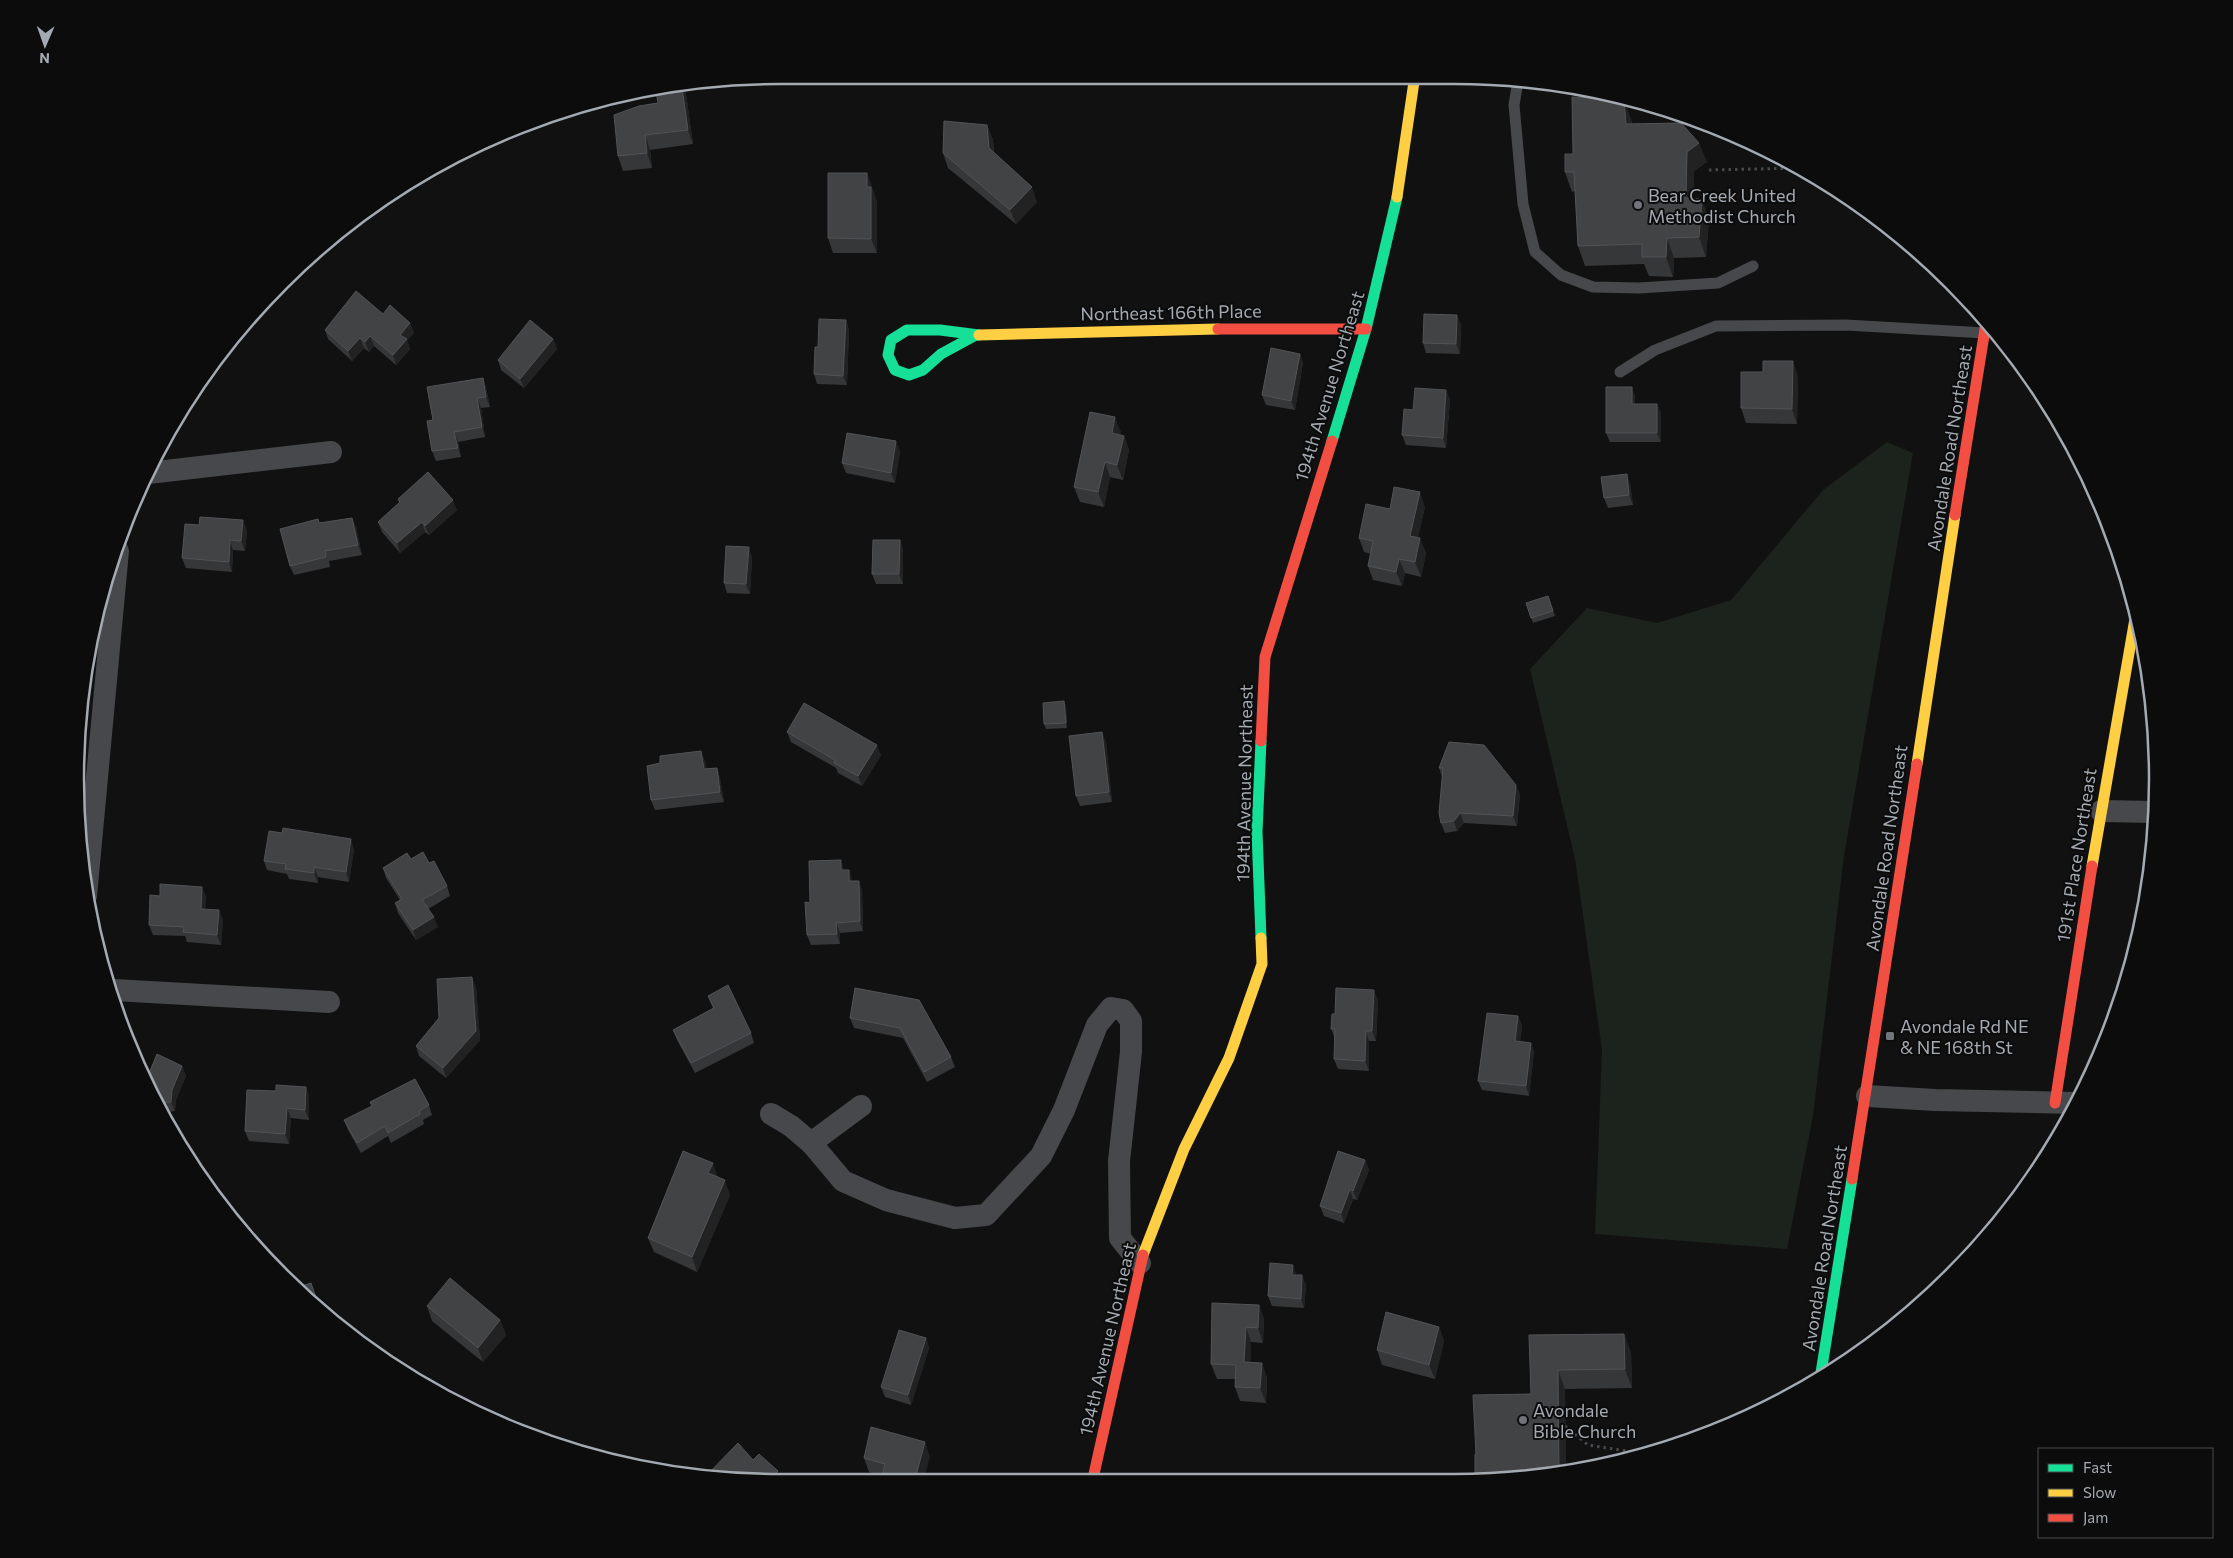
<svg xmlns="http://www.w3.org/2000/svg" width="2233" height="1558" font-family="Commissioner,sans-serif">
<rect width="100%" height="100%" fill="#111112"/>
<polygon fill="#1c221c" points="1887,442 1913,453 1844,856 1813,1116 1787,1249 1595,1234 1602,1050 1575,859 1530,669 1587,608 1657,623 1731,600 1823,490"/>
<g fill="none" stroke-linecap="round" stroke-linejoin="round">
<g stroke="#48494c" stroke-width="3" stroke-dasharray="2.5 4" stroke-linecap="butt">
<polyline points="1709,170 1803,168"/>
<polyline points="1565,1426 1588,1445 1639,1453"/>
</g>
<g stroke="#46484b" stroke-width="11">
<polyline points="1518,81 1514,105 1523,204 1535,252 1561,275 1593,287 1639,288 1718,283 1753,266"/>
<polyline points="1620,372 1655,350 1716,326 1846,325 1985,333"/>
</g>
<g stroke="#46484b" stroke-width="22">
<polyline points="148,473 331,452"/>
<polyline points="2101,811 2155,812"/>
<polyline points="86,896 118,551"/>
<polyline points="114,990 329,1002"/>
<polyline points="1867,1096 1935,1100 2075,1103"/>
<polyline points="771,1114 791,1126 811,1143 843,1181 886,1200 955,1218 986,1215 1041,1156 1064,1110 1097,1025 1111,1008 1123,1010 1131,1021 1131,1052 1119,1161 1120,1238 1140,1263"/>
<polyline points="811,1143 861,1106"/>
</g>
<g stroke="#16e098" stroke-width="11">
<polyline points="976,335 941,354 923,370 909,375 895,370 888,355 891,340 907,330 940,330 979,335"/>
<polyline points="1332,441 1366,329 1397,197"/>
<polyline points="1261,938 1257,832 1261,741"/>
<polyline points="1820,1379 1852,1179"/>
</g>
<g stroke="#ffcf43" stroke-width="11">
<polyline points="1397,197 1415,75"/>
<polyline points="979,335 1218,329"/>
<polyline points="1917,764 1955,515"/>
<polyline points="2092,866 2136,613"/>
<polyline points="1143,1255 1184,1149 1229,1058 1262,964 1261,938"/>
</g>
<g stroke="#f24e42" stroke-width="11">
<polyline points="1218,329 1366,329"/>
<polyline points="1955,515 1986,323"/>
<polyline points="1261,741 1265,657 1332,441"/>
<polyline points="2055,1103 2092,866"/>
<polyline points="1852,1179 1917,764"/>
<polyline points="1092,1483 1143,1255"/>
</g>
</g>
<g fill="#363738">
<polygon points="685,87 693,144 650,150 652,168 623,171 618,156 658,103"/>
<polygon points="1631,119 1632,124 1707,162 1694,171 1693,199 1709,218 1706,257 1674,258 1673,277 1649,276 1644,264 1585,266 1578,246 1575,191 1572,192 1565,172 1573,154"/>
<polygon points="987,125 993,140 994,152 1037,202 1016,224 948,168 943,153"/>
<polygon points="867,173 877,202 877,253 833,253 828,238"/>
<polygon points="383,314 410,323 414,333 407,340 410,349 396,365 374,346 369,352 364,348 352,361 328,339 325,330"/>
<polygon points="846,320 849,330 847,385 817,384 814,374 818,347"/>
<polygon points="1461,325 1460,354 1426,353 1423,343"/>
<polygon points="553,339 557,349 524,388 501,370 498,360"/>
<polygon points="1300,354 1303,363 1295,410 1266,405 1262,395"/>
<polygon points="1798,376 1797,424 1746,423 1741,408"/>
<polygon points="483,378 486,388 490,407 481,408 485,437 458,442 461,457 436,461 432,451 433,420"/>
<polygon points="1632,387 1635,397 1635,404 1657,404 1661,414 1661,442 1610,442 1606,433"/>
<polygon points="1446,390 1450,400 1446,448 1406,445 1402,435 1413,410"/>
<polygon points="1121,432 1120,435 1124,436 1129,450 1123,480 1110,477 1104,507 1080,502 1074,487"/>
<polygon points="900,451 895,483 846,473 842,463"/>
<polygon points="1630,484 1633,505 1608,508 1604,498"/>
<polygon points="398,499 457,510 429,535 425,532 400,553 382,532 378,522 399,503"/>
<polygon points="1425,507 1418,537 1426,553 1421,577 1405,573 1402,586 1373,580 1368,566 1371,554 1364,552 1359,538 1390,509"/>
<polygon points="352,518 356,527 362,555 329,561 330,567 294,575 290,566 319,523"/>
<polygon points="247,530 245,551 233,550 232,572 186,568 182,558"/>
<polygon points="900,540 903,550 903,584 876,584 872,574"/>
<polygon points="752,557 750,594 727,593 724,583"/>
<polygon points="1548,596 1555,616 1533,623 1526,603"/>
<polygon points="1064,701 1066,706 1067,728 1046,729 1044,724"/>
<polygon points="787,732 881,755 862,786 838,773 836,768 791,742"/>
<polygon points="1106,742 1112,802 1080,806 1076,796"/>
<polygon points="1449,742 1520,794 1517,826 1464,823 1457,831 1445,833 1441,823 1442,777 1439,768"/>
<polygon points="705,761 706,769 717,768 720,778 724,802 655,810 651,800 660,763"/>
<polygon points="354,849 349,882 318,877 318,883 289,879 287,874 267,870 264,861"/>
<polygon points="411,859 429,863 447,886 450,896 428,909 438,927 416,940 398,913 395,903 400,900 386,878 383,868"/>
<polygon points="844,870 849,870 852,881 862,890 863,931 840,933 840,944 811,945 807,935 810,903"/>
<polygon points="160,896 206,896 205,909 223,920 221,945 187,942 185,936 153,935 149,925"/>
<polygon points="476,987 480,1040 446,1078 419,1056 416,1046 439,1018"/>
<polygon points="855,988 951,1057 955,1067 927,1082 903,1038 854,1028 850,1018"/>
<polygon points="708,996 751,1033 754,1043 695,1073 677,1040 673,1030 713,1008"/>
<polygon points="1378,1000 1376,1041 1369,1041 1369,1071 1338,1069 1334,1059 1335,1039 1331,1029 1335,1014"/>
<polygon points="1518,1016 1522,1026 1520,1041 1531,1043 1534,1052 1529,1096 1482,1090 1478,1081"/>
<polygon points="182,1066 186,1076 176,1100 175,1111 169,1112 148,1091"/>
<polygon points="306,1087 309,1097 309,1120 291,1118 289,1144 249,1141 245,1131 276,1091"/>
<polygon points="429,1105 432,1115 423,1120 424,1124 391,1143 388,1136 361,1153 348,1130 344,1120"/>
<polygon points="1365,1160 1369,1170 1357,1200 1353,1199 1344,1223 1324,1216 1320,1206"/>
<polygon points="718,1177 730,1195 697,1272 654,1252 648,1238"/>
<polygon points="1296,1275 1306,1285 1304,1308 1272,1306 1268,1296"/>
<polygon points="1259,1305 1264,1319 1263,1343 1251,1342 1250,1362 1267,1377 1266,1403 1240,1401 1235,1387 1236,1379 1217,1379 1211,1364"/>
<polygon points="427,1306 500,1320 506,1335 483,1362 432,1321"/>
<polygon points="1439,1327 1444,1341 1435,1379 1382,1365 1377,1350"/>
<polygon points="1624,1334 1631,1353 1632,1388 1565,1389 1566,1472 1477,1481 1475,1476 1531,1394 1529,1335"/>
<polygon points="926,1338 929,1348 911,1405 885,1397 881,1387"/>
<polygon points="930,1457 882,1476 869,1472 864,1458"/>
</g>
<g fill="#222223">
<polygon points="685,87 693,144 688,130 682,88"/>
<polygon points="1624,100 1631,119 1633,144 1626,124"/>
<polygon points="987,125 993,140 994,162 989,148"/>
<polygon points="645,135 650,150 652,168 647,153"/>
<polygon points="1699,143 1707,162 1694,171 1693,218 1686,198 1687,152"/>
<polygon points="867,173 877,202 877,253 871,239 867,187"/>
<polygon points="1032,187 1037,202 1016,224 1010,210"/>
<polygon points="1702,199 1709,218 1706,257 1699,237"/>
<polygon points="1667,238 1674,258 1673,277 1666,257"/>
<polygon points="1457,315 1461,325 1460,354 1456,344"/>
<polygon points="846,320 849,330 847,385 843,376"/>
<polygon points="410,323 414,333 407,340 410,349 396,365 393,355 400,335"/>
<polygon points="370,336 374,346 369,352 365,342"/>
<polygon points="360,338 364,348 352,361 348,351"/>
<polygon points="553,339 557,349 524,388 520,379"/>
<polygon points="1300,354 1303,363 1295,410 1291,401"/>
<polygon points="1793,361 1798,376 1797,424 1792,409"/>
<polygon points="483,378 486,388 490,407 486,397"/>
<polygon points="1632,387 1635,397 1635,414 1632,404"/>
<polygon points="1446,390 1450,400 1446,448 1443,438"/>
<polygon points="477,398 481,408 485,437 482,427"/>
<polygon points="1657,404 1661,414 1661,442 1657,433"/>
<polygon points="1115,417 1121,432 1117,448 1112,433"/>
<polygon points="454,432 458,442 461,457 458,448"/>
<polygon points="1124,436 1129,450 1123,480 1117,465"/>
<polygon points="896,441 900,451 895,483 891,473"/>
<polygon points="1105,462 1110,477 1104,507 1098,492"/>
<polygon points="1627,474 1630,484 1633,505 1629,495"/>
<polygon points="1420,492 1425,507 1415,550 1410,536"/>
<polygon points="453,500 457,510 429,535 425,526"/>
<polygon points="352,518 356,527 362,555 358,545"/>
<polygon points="243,520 247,530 245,551 241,541"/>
<polygon points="422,522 425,532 400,553 397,543"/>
<polygon points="1420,538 1426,553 1421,577 1415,562"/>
<polygon points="230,540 233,550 232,572 229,562"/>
<polygon points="900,540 903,550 903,584 899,574"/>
<polygon points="749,547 752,557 750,594 746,584"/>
<polygon points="1399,559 1405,573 1402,586 1396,572"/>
<polygon points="1064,701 1066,706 1067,728 1066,723"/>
<polygon points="1102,732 1106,742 1112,802 1109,792"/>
<polygon points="877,745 881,755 862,786 858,776"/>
<polygon points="701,751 705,761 707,779 704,769"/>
<polygon points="717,768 720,778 724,802 720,792"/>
<polygon points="1516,785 1520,794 1517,826 1513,816"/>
<polygon points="1460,813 1464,823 1457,831 1454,821"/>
<polygon points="351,839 354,849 349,882 346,872"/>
<polygon points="841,860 844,870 841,870"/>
<polygon points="314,867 318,877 318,883 314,873"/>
<polygon points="849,870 852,880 852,890 849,881"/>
<polygon points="859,881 862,890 863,931 860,921"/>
<polygon points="202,887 206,896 205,918 201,909"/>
<polygon points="219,910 223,920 221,945 217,935"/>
<polygon points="434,917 438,927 416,940 413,930"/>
<polygon points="836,923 840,933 840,944 837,934"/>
<polygon points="472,977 476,987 480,1040 446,1078 443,1068"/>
<polygon points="1374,990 1378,1000 1376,1041 1372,1031"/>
<polygon points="1518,1016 1522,1026 1519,1050 1515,1041"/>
<polygon points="1366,1031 1369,1041 1369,1071 1365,1061"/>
<polygon points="1531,1043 1534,1052 1529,1096 1526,1086"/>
<polygon points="182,1066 186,1076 176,1100 175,1111 171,1102 172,1090"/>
<polygon points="306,1087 309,1097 309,1120 305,1110"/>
<polygon points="166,1102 169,1112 168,1126 164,1119"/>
<polygon points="287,1108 291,1118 289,1144 285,1134"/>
<polygon points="1365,1160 1369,1170 1357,1200 1353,1191"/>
<polygon points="713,1163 718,1178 708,1173"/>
<polygon points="725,1180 730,1195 697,1272 692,1257"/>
<polygon points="1350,1189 1353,1199 1344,1223 1341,1213"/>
<polygon points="1293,1265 1296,1274 1296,1284 1292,1275"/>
<polygon points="1302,1275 1306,1285 1304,1308 1301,1299"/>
<polygon points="1259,1305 1264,1319 1263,1343 1258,1328"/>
<polygon points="500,1320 506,1335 483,1362 478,1348"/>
<polygon points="1246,1327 1251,1342 1250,1377 1244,1362"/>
<polygon points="1439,1327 1444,1341 1435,1379 1429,1365"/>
<polygon points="1624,1334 1631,1353 1632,1388 1625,1369"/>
<polygon points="926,1338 929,1348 911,1405 908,1395"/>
<polygon points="1262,1363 1267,1377 1266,1403 1260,1388"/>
<polygon points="1558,1370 1565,1389 1566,1472 1559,1473"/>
<polygon points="925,1442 930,1457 923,1483 914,1483"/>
<polygon points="778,1471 782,1483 767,1482"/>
</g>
<g fill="#424345" stroke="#515356">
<polygon points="682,88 688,130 645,135 647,153 618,156 614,115 639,106 658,103 656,91"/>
<polygon points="1572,97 1624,100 1626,124 1681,123 1699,143 1687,152 1686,198 1702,199 1699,237 1667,238 1666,257 1642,257 1642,244 1578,246 1574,172 1565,172 1565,154 1573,154"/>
<polygon points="944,121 987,125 989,148 1032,187 1010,210 943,153"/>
<polygon points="828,173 867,173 867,187 871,187 871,239 828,238"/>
<polygon points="356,291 383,314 390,305 410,323 400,335 407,339 393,355 370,336 365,342 360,338 348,351 325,330"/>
<polygon points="1424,314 1457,315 1456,344 1423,343"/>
<polygon points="819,319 846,320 843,376 814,374 815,347 818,347"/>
<polygon points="530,320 553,339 520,379 498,360"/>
<polygon points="1271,348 1300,354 1291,401 1262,395"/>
<polygon points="1763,361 1793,361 1792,409 1741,408 1741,372 1763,372"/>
<polygon points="483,378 486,397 477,398 482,427 454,432 458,448 432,451 427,421 433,420 427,387"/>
<polygon points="1606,387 1632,387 1632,404 1657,404 1657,433 1606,433"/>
<polygon points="1415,388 1446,390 1443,438 1402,435 1404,409 1413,410"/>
<polygon points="1090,412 1115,417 1112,433 1124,436 1117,465 1105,462 1098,492 1074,487"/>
<polygon points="847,433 896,441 891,473 842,463"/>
<polygon points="428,472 453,500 425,526 422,522 397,543 378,522 400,502 398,499"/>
<polygon points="1627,474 1629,495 1604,498 1601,477"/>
<polygon points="1394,487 1420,492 1410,536 1420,538 1415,562 1399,559 1396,572 1368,566 1373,541 1359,538 1366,504 1390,509"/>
<polygon points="200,517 243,520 241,541 230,540 229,562 182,558 185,524 199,525"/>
<polygon points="352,518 358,545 325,551 326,557 290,566 280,529 318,519 319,523"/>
<polygon points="873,540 900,540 899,574 872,574"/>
<polygon points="726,546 749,547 746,584 724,583"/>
<polygon points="1548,596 1553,611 1531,618 1526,603"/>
<polygon points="1064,701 1066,723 1044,724 1043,703"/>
<polygon points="804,703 877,745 858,776 834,763 835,760 787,732"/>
<polygon points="1102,732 1109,792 1076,796 1069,736"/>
<polygon points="1449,742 1484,745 1516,785 1513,816 1460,813 1454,821 1441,823 1439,813 1443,768 1439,768"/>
<polygon points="701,751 704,769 717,768 720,792 651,800 647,766 660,763 660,756"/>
<polygon points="283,828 351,839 346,872 314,867 314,873 285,869 286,864 264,861 269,831 282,833"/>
<polygon points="423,852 429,863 434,861 447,886 422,900 434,917 413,930 395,903 402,899 383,868 407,853 411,859"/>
<polygon points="841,860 841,870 849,870 849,881 859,881 860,921 836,923 837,934 807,935 805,902 810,903 809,861"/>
<polygon points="160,884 202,887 201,909 219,910 217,935 183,932 184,927 149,925 150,895 160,896"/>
<polygon points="472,977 476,1031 443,1068 416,1046 439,1018 437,979"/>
<polygon points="728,985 751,1033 691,1063 673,1030 714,1008 708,996"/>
<polygon points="855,988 919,1000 951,1057 924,1072 900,1028 850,1018"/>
<polygon points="1336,988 1374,990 1372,1031 1366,1031 1365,1061 1334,1059 1335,1029 1331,1029 1332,1014 1335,1014"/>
<polygon points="1487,1013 1518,1016 1515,1041 1531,1043 1526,1086 1478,1081"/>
<polygon points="157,1054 182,1066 172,1090 171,1102 166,1102 164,1119 148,1091 145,1083"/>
<polygon points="415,1079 429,1105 419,1111 420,1114 388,1133 385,1126 357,1143 344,1120 372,1106 370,1102"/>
<polygon points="276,1085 306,1087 305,1110 287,1108 285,1134 245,1131 247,1090 276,1091"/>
<polygon points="683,1151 713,1163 708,1173 725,1180 692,1257 648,1238"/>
<polygon points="1338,1151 1365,1160 1353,1191 1350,1189 1341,1213 1320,1206"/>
<polygon points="1270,1263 1293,1265 1292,1275 1302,1275 1301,1299 1268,1296"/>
<polygon points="450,1278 500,1320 478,1348 427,1306"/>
<polygon points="311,1283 320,1309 295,1288"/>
<polygon points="1212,1303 1259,1305 1258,1328 1246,1327 1244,1362 1262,1363 1260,1388 1235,1387 1236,1365 1211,1364"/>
<polygon points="1386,1312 1439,1327 1429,1365 1377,1350"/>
<polygon points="899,1330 926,1338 908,1395 881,1387"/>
<polygon points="1624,1334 1625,1369 1558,1370 1559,1473 1506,1478 1506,1475 1475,1476 1475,1454 1476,1454 1473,1395 1531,1394 1529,1335"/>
<polygon points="871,1427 925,1442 914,1483 880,1483 885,1464 864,1458"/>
<polygon points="738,1443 753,1460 759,1454 778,1471 767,1482 706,1476"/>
</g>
<g fill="#71747a" stroke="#0c0c0d" stroke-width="2">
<circle cx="1638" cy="205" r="5"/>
<rect x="1885" y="1031" width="10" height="10" rx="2.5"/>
<circle cx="1523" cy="1420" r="5"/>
</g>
<g text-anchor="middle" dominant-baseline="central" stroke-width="4" stroke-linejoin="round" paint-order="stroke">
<g font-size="18" fill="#a4aab2" stroke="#0c0c0d" text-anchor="start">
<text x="1648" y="195">Bear Creek United<tspan x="1648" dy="21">Methodist Church</tspan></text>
<text x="1900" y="1026">Avondale Rd NE<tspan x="1900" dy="21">&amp; NE 168th St</tspan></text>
<text x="1533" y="1410">Avondale<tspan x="1533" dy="21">Bible Church</tspan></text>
</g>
<g font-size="18" fill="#a4aab2" stroke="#0c0c0d">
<text transform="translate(1171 312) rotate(-1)">Northeast 166th Place</text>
<text transform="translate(1329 386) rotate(-73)">194th Avenue Northeast</text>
<text transform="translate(1949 448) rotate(-81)">Avondale Road Northeast</text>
<text transform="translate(1244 783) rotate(-89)">194th Avenue Northeast</text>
<text transform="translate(1886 848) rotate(-82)">Avondale Road Northeast</text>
<text transform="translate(2076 855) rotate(-81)">191st Place Northeast</text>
<text transform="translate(1824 1248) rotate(-81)">Avondale Road Northeast</text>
<text transform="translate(1107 1339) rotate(-77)">194th Avenue Northeast</text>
</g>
</g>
<path d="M0 0H2233V1558H0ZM779 84H1454A695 695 0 0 1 2149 779V779A695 695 0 0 1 1454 1474H779A695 695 0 0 1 84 779V779A695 695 0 0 1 779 84Z" fill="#0c0c0d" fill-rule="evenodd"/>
<path fill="none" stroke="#a4aab2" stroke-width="2.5" d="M779 84H1454A695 695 0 0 1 2149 779V779A695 695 0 0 1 1454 1474H779A695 695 0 0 1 84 779V779A695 695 0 0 1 779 84Z"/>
<rect x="2038" y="1448" width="175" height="90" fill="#0c0c0d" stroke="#494b4f"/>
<rect x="2048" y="1464" width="25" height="8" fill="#16e098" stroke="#494b4f"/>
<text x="2083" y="1473" font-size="15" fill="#a4aab2">Fast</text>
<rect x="2048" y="1489" width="25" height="8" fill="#ffcf43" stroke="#494b4f"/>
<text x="2083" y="1498" font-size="15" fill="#a4aab2">Slow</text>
<rect x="2048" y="1514" width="25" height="8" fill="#f24e42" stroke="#494b4f"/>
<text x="2083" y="1523" font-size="15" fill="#a4aab2">Jam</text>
<g transform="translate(45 45) rotate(182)" stroke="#0c0c0d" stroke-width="4" paint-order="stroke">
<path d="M0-4L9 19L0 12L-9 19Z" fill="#a4aab2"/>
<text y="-8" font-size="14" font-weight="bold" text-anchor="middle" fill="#a4aab2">N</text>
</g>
</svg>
